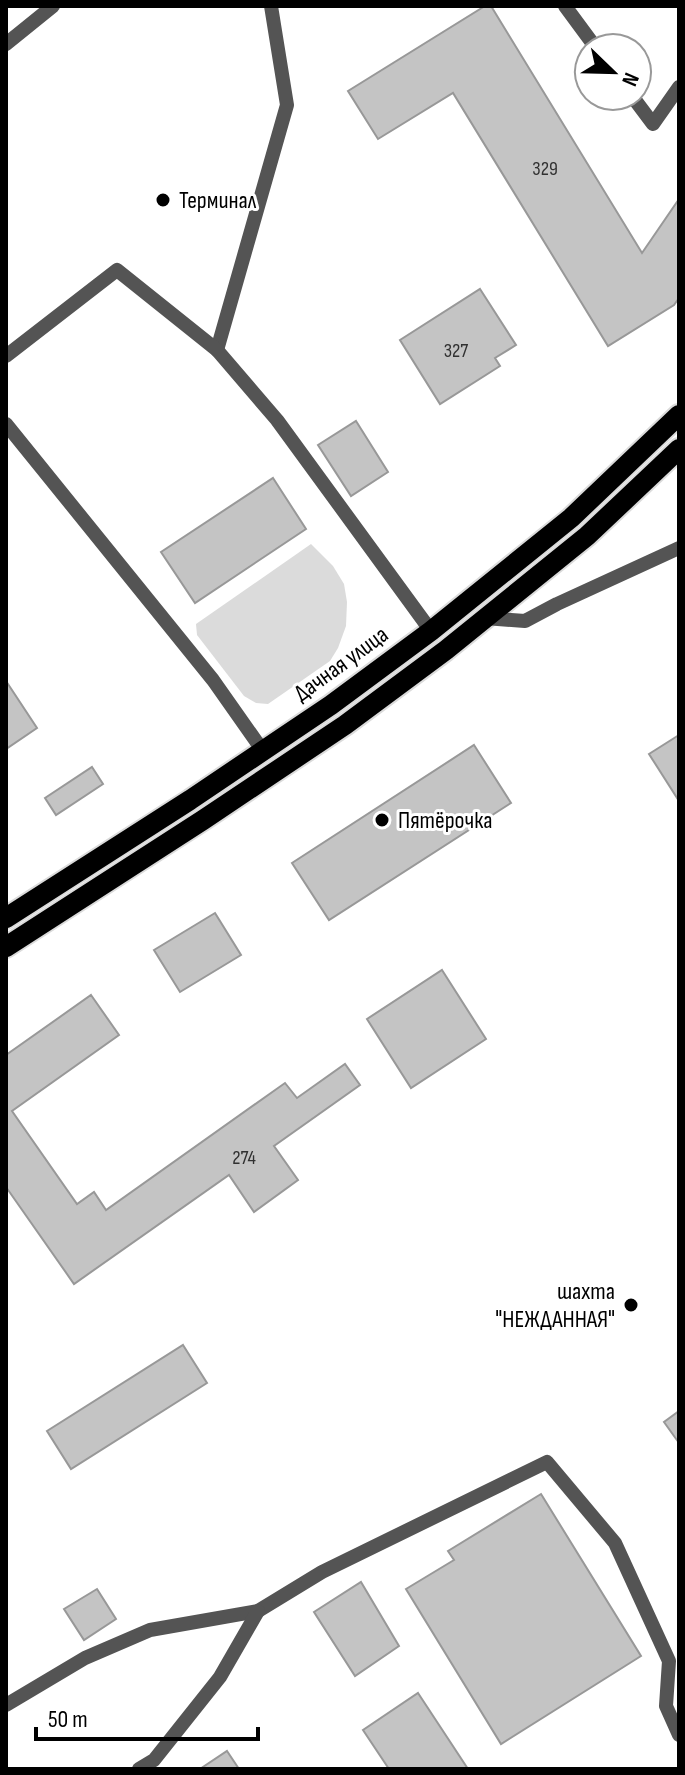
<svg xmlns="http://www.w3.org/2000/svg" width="685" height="1775" font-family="'Sofia Sans Condensed',sans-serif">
<rect width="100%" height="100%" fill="#fff"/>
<polygon fill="#dbdbdb" points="311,544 333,566 344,584 347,602 346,626 338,648 330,661 268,704 256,703 244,696 197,635 196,624"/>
<g fill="#c4c4c4" stroke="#989898" stroke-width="2">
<polygon points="485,6 491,6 642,253 679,199 679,298 674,305 608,346 453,93 378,139 348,91"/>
<polygon points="480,289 516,345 495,358 500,366 440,404 400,340"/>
<polygon points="356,421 388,472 351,496 318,445"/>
<polygon points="273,478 306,529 195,603 161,552"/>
<polygon points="6,681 37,728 6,749"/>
<polygon points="679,735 679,801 649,754"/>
<polygon points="474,745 511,803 329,920 292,863"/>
<polygon points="92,767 103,784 56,815 45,798"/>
<polygon points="215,913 241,955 180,992 154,950"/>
<polygon points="442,970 486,1039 411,1088 367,1019"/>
<polygon points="91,995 119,1035 12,1111 77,1204 94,1192 106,1210 285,1083 297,1098 345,1064 360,1085 274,1146 298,1180 254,1212 229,1175 74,1284 6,1187 6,1055"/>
<polygon points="183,1345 207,1383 71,1469 47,1431"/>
<polygon points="679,1411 679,1443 664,1422"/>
<polygon points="541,1494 641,1656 501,1744 406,1589 454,1560 448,1551"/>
<polygon points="361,1582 399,1646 355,1676 314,1612"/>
<polygon points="97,1589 116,1619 84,1640 64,1609"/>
<polygon points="418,1693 468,1769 389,1769 363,1730"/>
<polygon points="227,1751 239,1769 200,1769"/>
</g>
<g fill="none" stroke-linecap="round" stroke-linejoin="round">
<defs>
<g id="primary">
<polyline points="6,918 190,800 331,705 431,631 571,518 679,415"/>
<polyline points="6,947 203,820 345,725 446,650 587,536 679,449"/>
</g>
</defs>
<use href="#primary" stroke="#dbdbdb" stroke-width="24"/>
<g stroke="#545454" stroke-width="14">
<polyline points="565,6 596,48"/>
<polyline points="6,44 53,6"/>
<polyline points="632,96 653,124 679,87"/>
<polyline points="217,350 287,105 271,6"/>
<polyline points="6,356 117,270 217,350 277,420 431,631"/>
<polyline points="6,424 213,680 263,751"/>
<polyline points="485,618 525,621 557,604 679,548"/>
<polyline points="6,1705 85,1658 150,1630 258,1611 322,1572 547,1462 615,1543 669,1661 666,1706 679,1735"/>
<polyline points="139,1769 154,1760 220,1677 258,1611"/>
</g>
<use href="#primary" stroke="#000" stroke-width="20"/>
</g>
<g fill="#000" stroke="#fff" stroke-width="3">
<circle cx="163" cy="200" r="8"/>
<circle cx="382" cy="820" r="8"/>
<circle cx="631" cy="1305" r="8"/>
</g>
<g text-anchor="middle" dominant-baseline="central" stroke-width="6" stroke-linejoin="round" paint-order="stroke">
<g font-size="20" fill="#313131">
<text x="545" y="169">329</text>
<text x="456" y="351">327</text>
<text x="244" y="1158">274</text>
</g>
<g font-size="24" fill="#000" stroke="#fff" text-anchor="start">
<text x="179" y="200">Терминал</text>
<text x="398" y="820">Пятёрочка</text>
<text x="615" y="1291" text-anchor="end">шахта<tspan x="615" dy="28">"НЕЖДАННАЯ"</tspan></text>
</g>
<g font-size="24" fill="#000" stroke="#fff">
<text transform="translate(341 664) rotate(-36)">Дачная улица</text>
</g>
</g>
<rect width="685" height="1775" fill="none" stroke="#000000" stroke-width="16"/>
<g transform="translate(613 72) rotate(113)"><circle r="38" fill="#ffffff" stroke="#999999" stroke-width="2"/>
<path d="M0-6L14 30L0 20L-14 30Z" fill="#000000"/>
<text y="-12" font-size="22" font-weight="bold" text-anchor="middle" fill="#000000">N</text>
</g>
<path d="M36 1727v12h222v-12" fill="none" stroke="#000000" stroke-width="4"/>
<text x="48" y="1727" font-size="24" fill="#000000" stroke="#ffffff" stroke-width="6" paint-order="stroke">50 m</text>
</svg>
